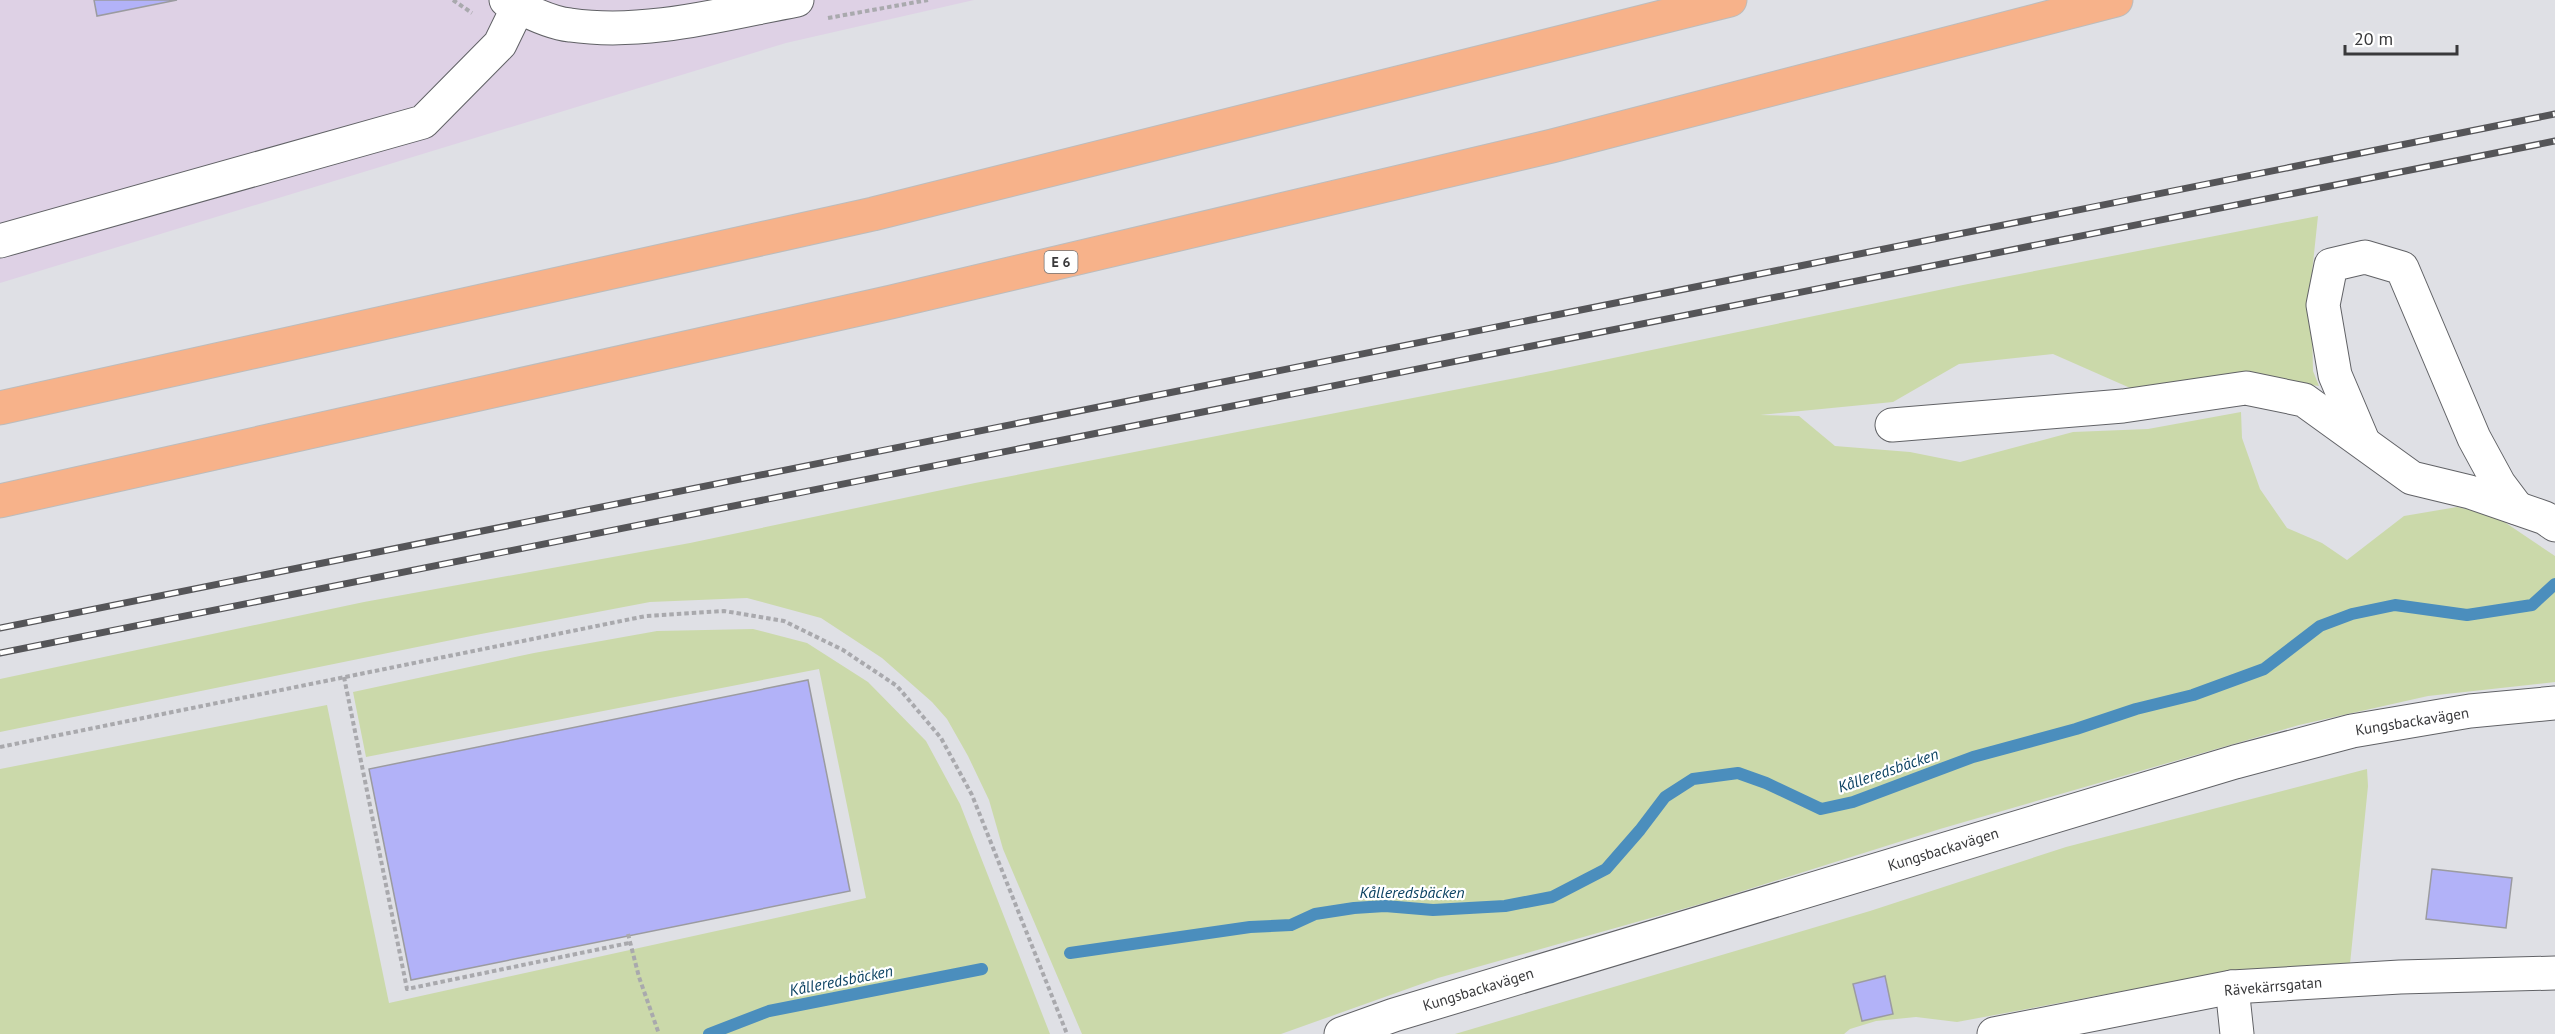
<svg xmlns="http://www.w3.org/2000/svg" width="2555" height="1034" font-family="'PT Sans',sans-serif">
<rect width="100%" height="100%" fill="#dfe0e5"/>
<polygon fill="#ded1e5" points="0,0 974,0 786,43 0,283"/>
<g fill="#cbd9aa">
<polygon points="2318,216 2311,282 2313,371 2319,386 2228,374 2137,391 2053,354 1959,364 1893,402 1760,415 1799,416 1835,446 1910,452 1960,462 2073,432 2148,429 2241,412 2242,438 2260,489 2287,528 2322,543 2347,560 2404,516 2457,507 2494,515 2555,556 2555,682 2428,696 2299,725 1940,829 1711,901 1438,978 1281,1034 1082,1034 1003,849 989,800 968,756 947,719 932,702 882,658 821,618 747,598 650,602 481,634 0,732 0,679 364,602 690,543 975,483 1546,372 1963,285"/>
<polygon points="753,629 807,643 868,682 926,741 960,804 1050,1034 0,1034 0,769 327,705 389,1003 866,898 819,669 366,757 353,692 534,653 657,631"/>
<polygon points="2367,769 2368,786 2350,964 2161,984 1957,1022 1916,1017 1876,1021 1850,1029 1844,1034 1455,1034 1870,911 2066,847"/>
</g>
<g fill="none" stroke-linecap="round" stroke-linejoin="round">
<g stroke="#4b8ebd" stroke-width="12">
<polyline points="1070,953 1250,927 1291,925 1315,914 1354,908 1385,906 1433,910 1505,906 1552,897 1606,869 1640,830 1665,797 1693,779 1738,773 1766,783 1821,809 1853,802 1973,757 2076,729 2136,709 2193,695 2264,669 2320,626 2352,614 2395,605 2467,615 2532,605 2555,584"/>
<polyline points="709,1034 769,1011 982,969"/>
</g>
</g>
<g fill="#b2b2f8" stroke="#9b9ba0" stroke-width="1.5">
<polygon points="94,0 177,0 97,16"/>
<polygon points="808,680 850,891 411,980 369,769"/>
<polygon points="2432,869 2512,878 2506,928 2426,919"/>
<polygon points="1885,976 1893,1014 1862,1021 1853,984"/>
</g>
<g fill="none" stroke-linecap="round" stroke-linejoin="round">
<defs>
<g id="minor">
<path d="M506,0C524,10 549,23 570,25C645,36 723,14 797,0"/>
<polyline points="0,241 423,122 500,44 518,7"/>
<polyline points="1892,425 2123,406 2246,388 2304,400 2412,478 2470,492 2545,518 2555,525"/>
<polyline points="2363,441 2335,375 2323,305 2331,265 2365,257 2402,268 2474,438 2499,484 2517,508"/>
<polyline points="2232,987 2237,1034"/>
<polyline points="1341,1034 1394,1015 2235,762 2352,731 2470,711 2555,703"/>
<polyline points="1994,1034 2232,987 2400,977 2555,973"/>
</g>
<g id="highway">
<polyline points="0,408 873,214 1730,0"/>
<polyline points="0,501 891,302 1552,146 2116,0"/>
</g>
</defs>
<use href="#minor" stroke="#616266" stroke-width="35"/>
<use href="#highway" stroke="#bcbcbc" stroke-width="35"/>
<g stroke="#a9a9ad" stroke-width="4" stroke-dasharray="4.5 3" stroke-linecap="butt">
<polyline points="453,0 472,13"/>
<polyline points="828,18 928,0"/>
<polyline points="344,677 407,989 629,943"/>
<polyline points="0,747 646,616 724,611 784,621 843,650 897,686 941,738 972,795 1067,1034"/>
<polyline points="628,934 639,977 659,1034"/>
</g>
<use href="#minor" stroke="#fff" stroke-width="33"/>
<use href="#highway" stroke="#f7b28a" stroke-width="33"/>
<defs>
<g id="rail">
<polyline points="0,628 2555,114"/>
<polyline points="0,653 2555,141"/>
</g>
</defs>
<use href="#rail" stroke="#555558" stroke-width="7"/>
<use href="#rail" stroke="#fff" stroke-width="4.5" stroke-dasharray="14" stroke-linecap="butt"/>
</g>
<g text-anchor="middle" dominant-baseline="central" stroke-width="4.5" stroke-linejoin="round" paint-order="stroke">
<rect fill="#fff" stroke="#747476" stroke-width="1.5" x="1044.5" y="251" width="33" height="22" rx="4.5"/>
<g font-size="14" font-weight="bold" fill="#39393b">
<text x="1061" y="262">E 6</text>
</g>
<g font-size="15" fill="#39393b" stroke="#fff">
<text transform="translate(2412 721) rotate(-9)">Kungsbackavägen</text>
<text transform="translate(1943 849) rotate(-17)">Kungsbackavägen</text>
<text transform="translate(2273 986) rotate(-5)">Rävekärrsgatan</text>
<text transform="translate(1478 989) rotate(-17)">Kungsbackavägen</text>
</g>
<g font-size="16" font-style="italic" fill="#0d4363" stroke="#fff">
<text transform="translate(1888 770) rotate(-19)">Kålleredsbäcken</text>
<text x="1412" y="892">Kålleredsbäcken</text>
<text transform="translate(841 980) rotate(-11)">Kålleredsbäcken</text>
</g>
</g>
<path d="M2345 45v9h112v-9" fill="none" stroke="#39393b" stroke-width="3"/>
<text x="2354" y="45" font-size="18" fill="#39393b" stroke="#ffffff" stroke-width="4.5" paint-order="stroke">20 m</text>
</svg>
